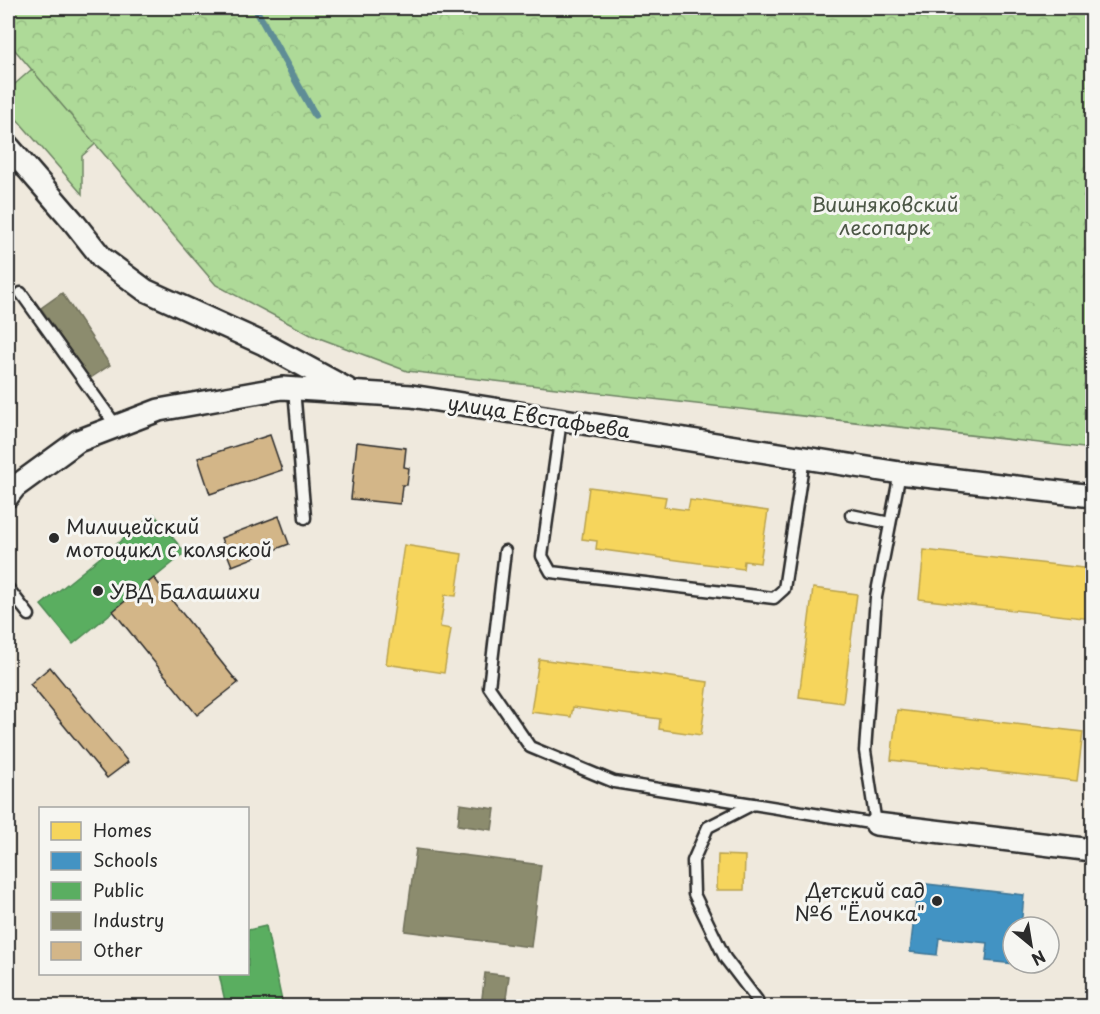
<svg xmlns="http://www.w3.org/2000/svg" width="1100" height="1014" font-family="'Playpen Sans',sans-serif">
<defs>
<pattern id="park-crowns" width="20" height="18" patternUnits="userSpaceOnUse" patternTransform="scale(1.5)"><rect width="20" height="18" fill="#aeda98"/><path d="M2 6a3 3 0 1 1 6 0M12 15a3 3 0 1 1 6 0" fill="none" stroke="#96bb83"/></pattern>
</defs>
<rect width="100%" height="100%" fill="#efe9dd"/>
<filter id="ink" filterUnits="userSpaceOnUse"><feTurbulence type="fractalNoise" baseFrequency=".0167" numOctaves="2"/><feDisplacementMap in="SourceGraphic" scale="12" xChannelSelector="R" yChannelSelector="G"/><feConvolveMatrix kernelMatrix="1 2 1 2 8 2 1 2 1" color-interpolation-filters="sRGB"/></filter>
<g filter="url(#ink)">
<polygon fill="#aeda98" stroke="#6c8262" stroke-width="1.5" points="102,8 247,8 82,156 82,194 8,109 8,90"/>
<polygon fill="url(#park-crowns)" stroke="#6c8262" stroke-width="1.5" points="8,8 1092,8 1092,449 407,371 311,335 216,285 8,42"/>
<g fill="#f6d55c" stroke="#b9a24d" stroke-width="1.5">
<polygon points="589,487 666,497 664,507 688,510 690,500 768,511 760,563 744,561 743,569 596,549 597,541 582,539"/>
<polygon points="404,545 462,554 456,596 445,595 440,627 451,629 444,673 386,664"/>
<polygon points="924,550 1092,569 1092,619 919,599"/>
<polygon points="813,588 857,594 843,703 799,697"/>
<polygon points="539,659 708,682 701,735 659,729 660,719 573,707 571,717 531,712"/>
<polygon points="897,710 1083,732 1077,781 891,760"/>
<polygon points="718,855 745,856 744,890 717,890"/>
</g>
<polygon fill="#4393c3" stroke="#3c7495" stroke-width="1.5" points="918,883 1024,895 1021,927 1013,927 1013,963 1016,964 986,961 988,943 939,938 937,955 910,952"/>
<g fill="#5aae61" stroke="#4c8751" stroke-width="1.5">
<polygon points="154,514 185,553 73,644 41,605"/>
<polygon points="266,926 283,1006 226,1006 219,974 248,974 248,930"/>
</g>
<g fill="#8c8c6e" stroke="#6f6f5a" stroke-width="1.5">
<polygon points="62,293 110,365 89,379 41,308"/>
<polygon points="460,804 495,809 492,830 458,825"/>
<polygon points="416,849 541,865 531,947 405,931"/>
<polygon points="485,973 509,976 505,1006 481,1006"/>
</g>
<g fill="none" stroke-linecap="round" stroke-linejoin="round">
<polyline stroke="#5e8d96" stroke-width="7" points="255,8 315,115"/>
</g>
<g fill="#d3b688" stroke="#2b2b2b" stroke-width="1.5">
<polygon points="270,435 282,470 210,494 198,458"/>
<polygon points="357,442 406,448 404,467 409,468 407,485 402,485 400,504 351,499"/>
<polygon points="279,516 289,544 232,566 221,538"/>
<polygon points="154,578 238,683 197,715 113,611"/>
<polygon points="50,667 128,762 107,778 30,684"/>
</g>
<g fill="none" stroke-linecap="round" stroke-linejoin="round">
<defs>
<g id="lane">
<polyline points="21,293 117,427"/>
<polyline points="294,389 305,518"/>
<polyline points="561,420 542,556 551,572 774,598 784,589 804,458"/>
<polyline points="851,515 890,523"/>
<polyline points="505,551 489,687 530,747 614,782 753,804"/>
<polyline points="8,588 29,615"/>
<polyline points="758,1006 757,1000 725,958 694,894 693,861 708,827 753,804 876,824 865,751 876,597 900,473"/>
</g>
<g id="street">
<polyline points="8,146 72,220 102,258 145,290 264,344 347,389"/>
<polyline points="8,496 15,487 78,441 159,410 282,388 411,396 900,473 1092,496"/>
<polyline points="876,824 1092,850"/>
</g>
</defs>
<use href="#lane" stroke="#2b2b2b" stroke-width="15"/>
<use href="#street" stroke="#2b2b2b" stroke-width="26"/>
<use href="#lane" stroke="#f6f6f2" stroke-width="10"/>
<use href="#street" stroke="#f6f6f2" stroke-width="21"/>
</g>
</g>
<g fill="#2b2b2b" stroke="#f6f6f2" stroke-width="2">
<circle cx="54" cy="538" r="6"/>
<circle cx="98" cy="591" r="6"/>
<circle cx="937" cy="901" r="6"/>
</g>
<g text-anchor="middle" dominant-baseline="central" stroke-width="6" stroke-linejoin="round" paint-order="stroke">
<g font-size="20" fill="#4c5746" stroke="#f6f6f2">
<text x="885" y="204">Вишняковский<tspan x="885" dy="23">лесопарк</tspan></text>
</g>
<g font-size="20" fill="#2b2b2b" stroke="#f6f6f2">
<text transform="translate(539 416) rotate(9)">улица Евстафьева</text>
</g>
<g font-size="20" fill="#2b2b2b" stroke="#f6f6f2" text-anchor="start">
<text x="66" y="526">Милицейский<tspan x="66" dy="23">мотоцикл с коляской</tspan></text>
<text x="110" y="591">УВД Балашихи</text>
<text x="925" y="890" text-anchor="end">Детский сад<tspan x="925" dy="23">№6 "Ёлочка"</tspan></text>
</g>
</g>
<rect width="1100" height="1014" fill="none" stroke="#f6f6f2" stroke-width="30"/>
<rect x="15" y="15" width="1070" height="984" fill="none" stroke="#2b2b2b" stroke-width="2" filter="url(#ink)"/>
<rect x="39" y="807" width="210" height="168" fill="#f6f6f2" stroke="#a5a5a2" stroke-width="1.5"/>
<rect x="51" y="822" width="30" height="18" fill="#f6d55c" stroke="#a5a5a2" stroke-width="1.5"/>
<text x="93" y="837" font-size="18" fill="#2b2b2b">Homes</text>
<rect x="51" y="852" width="30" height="18" fill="#4393c3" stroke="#a5a5a2" stroke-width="1.5"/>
<text x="93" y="867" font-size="18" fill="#2b2b2b">Schools</text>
<rect x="51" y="882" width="30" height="18" fill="#5aae61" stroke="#a5a5a2" stroke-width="1.5"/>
<text x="93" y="897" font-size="18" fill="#2b2b2b">Public</text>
<rect x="51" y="912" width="30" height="18" fill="#8c8c6e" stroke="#a5a5a2" stroke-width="1.5"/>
<text x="93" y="927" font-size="18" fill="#2b2b2b">Industry</text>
<rect x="51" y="942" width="30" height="18" fill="#d3b688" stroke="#a5a5a2" stroke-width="1.5"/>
<text x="93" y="957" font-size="18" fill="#2b2b2b">Other</text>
<g transform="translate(1031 945) rotate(150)"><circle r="28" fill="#f6f6f2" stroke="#a5a5a2" stroke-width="1.5"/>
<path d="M0-4.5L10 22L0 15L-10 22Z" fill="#2b2b2b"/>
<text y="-9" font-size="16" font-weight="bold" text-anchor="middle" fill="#2b2b2b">N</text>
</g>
</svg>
